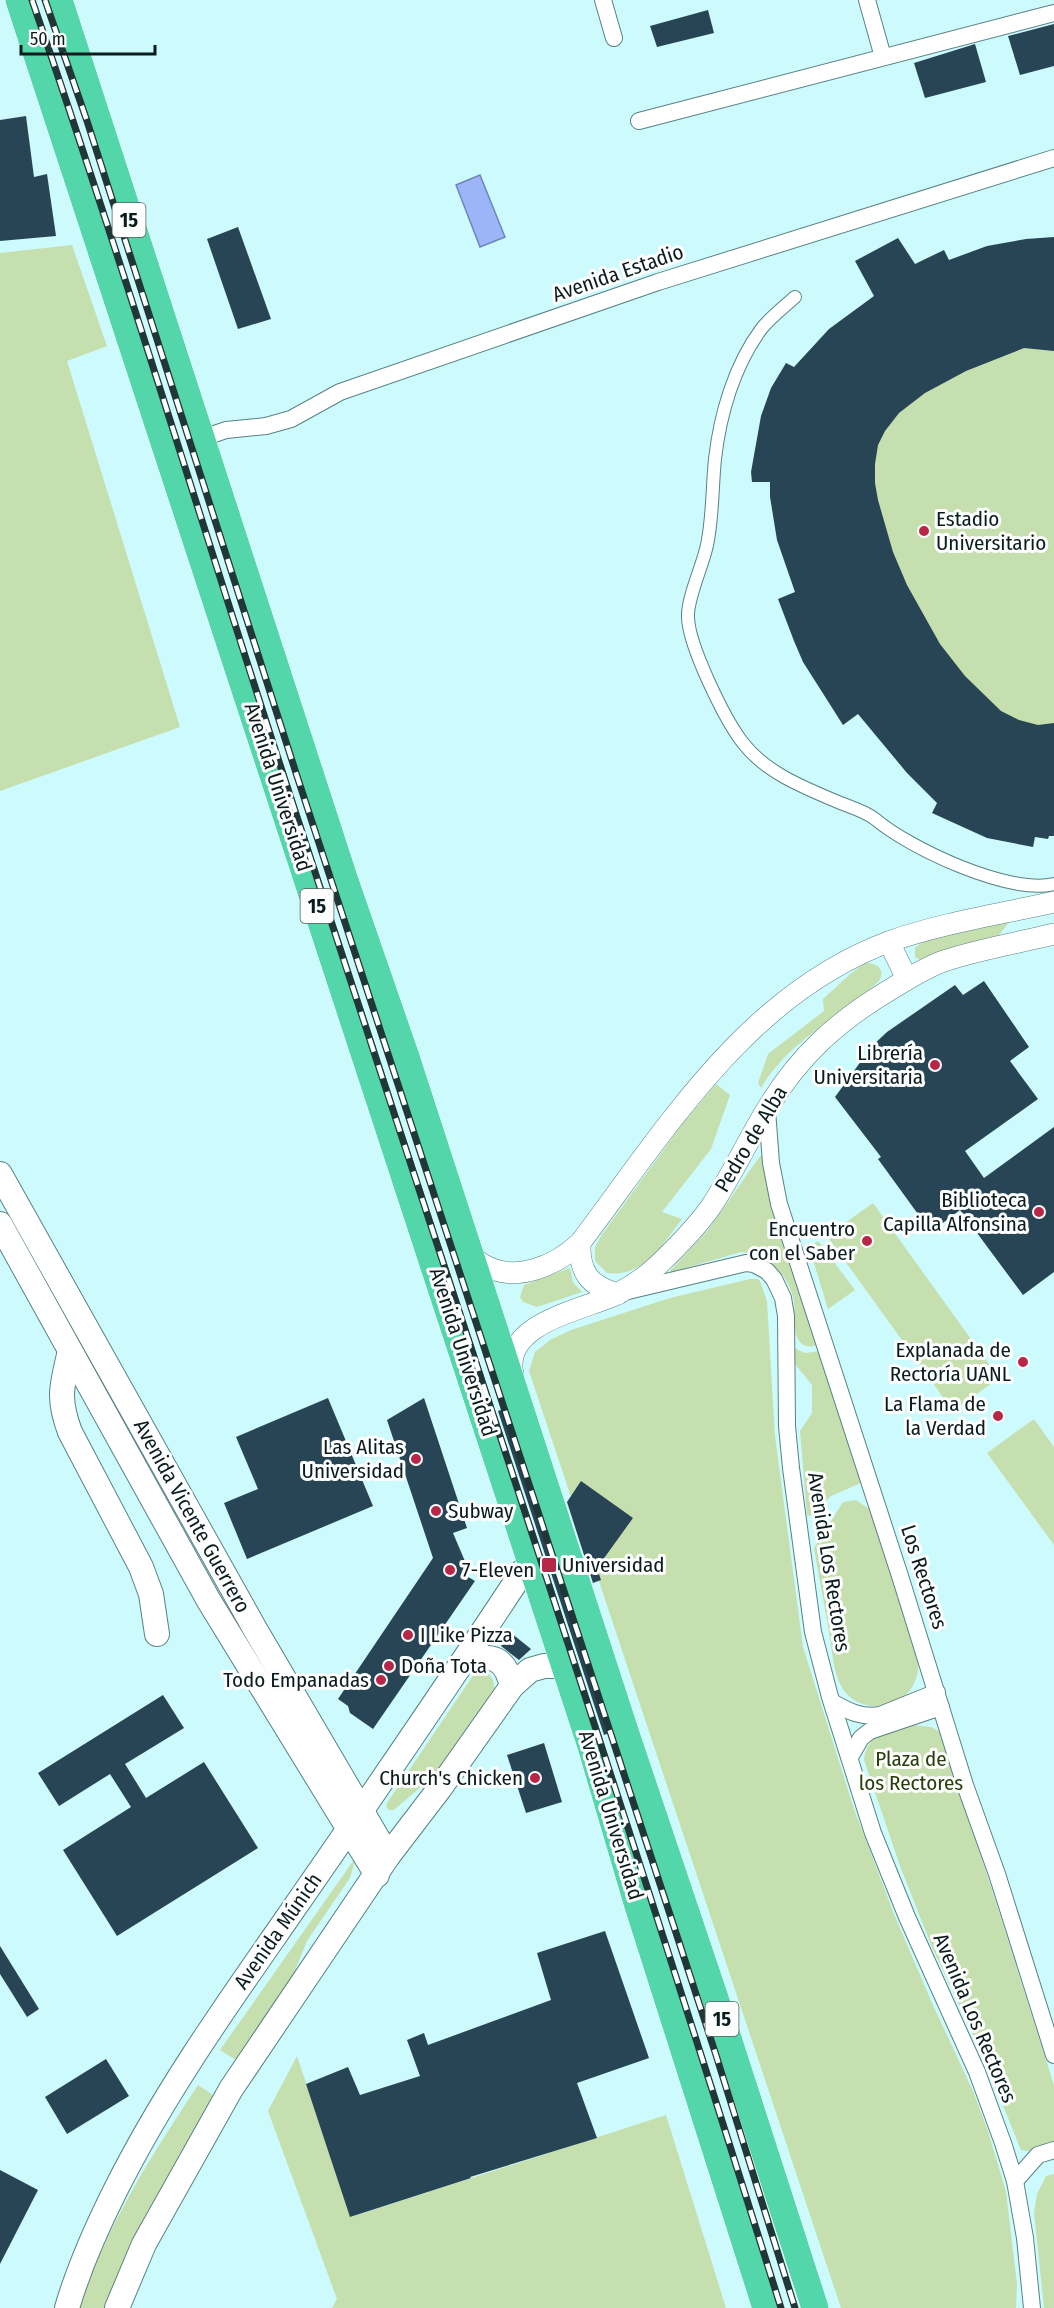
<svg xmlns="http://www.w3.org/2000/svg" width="1054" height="2308" font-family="'Fira Sans Condensed',sans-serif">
<rect width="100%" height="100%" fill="#cdfafc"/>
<g fill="#c6dfae">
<polygon points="72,245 107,346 67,361 180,727 0,791 0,253"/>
<polygon points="1054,254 1054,817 796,542 1014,258"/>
<polygon points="1010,921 999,935 922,961 915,957 915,948 924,941"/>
<path d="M866,963C877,963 886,970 879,981C840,1018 790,1039 761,1088L758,1083L768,1054L824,1011L823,999C838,986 850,972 866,963Z"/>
<path d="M716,1084L730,1095L711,1149L662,1212L682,1219C663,1244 643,1278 607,1273L595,1261V1247L601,1236L683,1123Z"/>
<path d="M760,1156L763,1157L777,1226L818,1345C810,1347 803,1348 798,1339C793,1329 795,1313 794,1302C789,1274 768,1255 741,1252L672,1272L670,1271L709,1229Z"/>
<polygon points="873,1203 999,1378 953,1411 827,1236"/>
<polygon points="818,1241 855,1290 828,1309 809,1247"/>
<polygon points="570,1268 573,1282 582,1292 537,1307 523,1302 520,1297 524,1285"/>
<polygon points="750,1279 758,1279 760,1281 767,1301 775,1436 803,1647 854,1809 894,1914 932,2003 973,2091 988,2131 1006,2192 1017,2284 1016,2308 841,2308 529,1371 535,1352 550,1340 571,1330 670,1298"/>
<polygon points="794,1348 805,1353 820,1351 863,1482 831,1496 810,1516 807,1515 800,1431 812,1413 812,1385 795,1364"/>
<polygon points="1034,1419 1054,1447 1054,1545 987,1453"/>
<path d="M856,1500L869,1509L873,1516L918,1663C921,1709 854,1724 838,1679C833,1666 832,1651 830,1638C825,1608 819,1578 814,1548L843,1502Z"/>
<polygon points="478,1672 488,1673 493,1680 495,1690 437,1773 394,1810 389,1810 386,1807 387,1803 474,1674"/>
<path d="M913,1725L931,1727L942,1733L1054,2085V2145L1036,2152L1021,2150L982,2054L932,1947L900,1866L864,1760C866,1734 892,1728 913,1725Z"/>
<polygon points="356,1857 350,1878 307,1941 284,1998 239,2062 220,2050"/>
<polygon points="297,2056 351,2217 666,2115 726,2308 332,2308 337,2299 268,2111"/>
<path d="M198,2085L216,2097L146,2214L107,2308H79C106,2227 151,2156 198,2085Z"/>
<polygon points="1054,2174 1054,2308 1044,2308 1034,2213 1037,2194 1046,2176"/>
</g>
<polygon fill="#9cb4f8" stroke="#7086b6" stroke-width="1.5" points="480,175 505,237 480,247 456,185"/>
<g fill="#284556">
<polygon points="708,10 714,33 657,47 650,26"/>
<polygon points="1054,24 1054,66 1020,75 1008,36"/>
<polygon points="975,44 986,82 925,98 914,63"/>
<polygon points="26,116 34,177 47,174 56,236 0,241 0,120"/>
<polygon points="238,227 271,319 238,329 207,239"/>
<polygon points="1054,237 1054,351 1024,348 966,371 925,393 899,413 885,431 878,445 875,464 875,483 878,500 893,552 907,585 940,644 965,676 1001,711 1019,720 1038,725 1054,723 1054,836 1049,836 1048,839 1035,837 1033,847 987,838 932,813 937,803 907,773 858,714 843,725 803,662 794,641 778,599 795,592 777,540 770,497 770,482 752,482 751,472 761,416 771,388 786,363 794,367 829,329 874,296 855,261 898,238 915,264 944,250 949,260 987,246 1026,239"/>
<polygon points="984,981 1029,1047 1010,1061 1038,1099 965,1151 984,1178 1054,1127 1054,1272 1023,1295 960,1210 931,1232 878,1159 881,1157 835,1097 872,1046 887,1032 955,985 963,995"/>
<polygon points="328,1398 373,1506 247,1559 224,1503 258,1489 236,1437"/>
<polygon points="424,1398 467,1528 453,1533 467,1566 465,1575 475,1581 373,1729 350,1713 348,1706 338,1699 433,1558 387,1420"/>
<polygon points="504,1409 609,1733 604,1735 498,1411"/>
<polygon points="581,1481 633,1518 597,1568 601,1580 593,1583 567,1502"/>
<polygon points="511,1633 531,1649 519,1660 501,1646"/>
<polygon points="163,1695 184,1728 125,1764 146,1798 204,1762 258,1848 117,1936 63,1850 131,1807 110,1774 59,1806 38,1773"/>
<polygon points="544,1743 562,1802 526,1813 507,1755"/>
<polygon points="605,1931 649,2058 577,2083 597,2138 470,2177 471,2178 350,2217 306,2084 348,2067 360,2095 420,2076 407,2040 424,2033 428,2045 551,2000 537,1953"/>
<polygon points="0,1946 39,2009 27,2017 0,1974"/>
<polygon points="106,2059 129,2096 67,2134 45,2097"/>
<polygon points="0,2170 38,2190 0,2264"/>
</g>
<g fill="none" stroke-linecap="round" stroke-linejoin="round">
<defs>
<path id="pedestrian" d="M795,297C784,307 771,317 762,328C734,365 720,415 715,459C712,488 713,517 707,545C703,565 688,596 688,615C687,643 725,720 743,743C766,773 805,788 838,802C850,807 865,811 875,819C909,848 1009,895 1054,884"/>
<g id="minor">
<polyline points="603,0 614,38"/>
<polyline points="867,0 883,57"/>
<polyline points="639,121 1054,13"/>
<polyline points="200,439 226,430 266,426 291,419 340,392 658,282 1054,158"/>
<polyline points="767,1110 771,1163 779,1204 900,1576 965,1785 997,1874 1054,2055"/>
<polyline points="628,1291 746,1263 754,1264 767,1271 774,1279 783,1298 786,1316 787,1426 791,1468 813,1632 830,1697 873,1833 907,1917 977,2072 1003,2143 1015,2181 1025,2238 1032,2308"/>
<path d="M832,1702C848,1711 861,1718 880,1715L937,1692"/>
<polyline points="850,1757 861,1738 870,1731 941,1707"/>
<polyline points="1015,2181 1038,2155 1054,2150"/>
</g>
<g id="tertiary">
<polyline points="889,942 907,979"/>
<path d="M580,1243C579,1272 589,1286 618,1294"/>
<path d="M468,1252C473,1256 477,1261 482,1264C515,1284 555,1266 580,1243C667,1128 748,993 891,941C942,923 1001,914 1054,902"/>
<path d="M513,1374C501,1323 584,1310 617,1294C630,1287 644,1278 655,1268C674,1250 695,1229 710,1208C732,1176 748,1139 769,1106C799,1056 838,1021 888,991C906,980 924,968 944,961C979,949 1018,943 1054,934"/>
</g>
<g id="secondary">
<polyline points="0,1174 255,1629 388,1856"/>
<polyline points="0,1224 209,1601 377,1875"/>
<path d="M70,1351C62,1385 57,1398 70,1432L141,1567L151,1594L157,1634"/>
<path d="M465,1660C492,1654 505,1657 512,1686"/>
<path d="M67,2308C79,2267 96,2229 115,2191C162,2097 221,2013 281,1927C363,1809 444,1691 523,1571"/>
<polyline points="117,2308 144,2244 231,2089 388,1856 440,1788 512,1686 530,1670 544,1666 555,1666"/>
</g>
<g id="trunk">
<polyline points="19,0 590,1743 638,1906 766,2308"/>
<polyline points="59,0 344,878 405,1054 625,1731 716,2001 815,2308"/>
</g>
</defs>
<use href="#pedestrian" stroke="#588283" stroke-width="14"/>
<use href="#minor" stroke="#588283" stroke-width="18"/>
<use href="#tertiary" stroke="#588283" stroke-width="22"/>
<use href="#secondary" stroke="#588283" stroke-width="26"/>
<use href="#trunk" stroke="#fff" stroke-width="28"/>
<use href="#pedestrian" stroke="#fff" stroke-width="12"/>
<use href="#minor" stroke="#fff" stroke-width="16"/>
<use href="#tertiary" stroke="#fff" stroke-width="21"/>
<use href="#secondary" stroke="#fff" stroke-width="24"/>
<use href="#trunk" stroke="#52d6aa" stroke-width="27"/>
<defs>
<g id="rail">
<path d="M32,0C121,258 200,518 284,777C450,1287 621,1796 781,2308"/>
<polyline points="45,0 87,121 296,773 716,2055 795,2308"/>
</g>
</defs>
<use href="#rail" stroke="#213637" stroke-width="7"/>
<use href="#rail" stroke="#fdfdfd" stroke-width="4.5" stroke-dasharray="14" stroke-linecap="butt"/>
</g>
<g fill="#b82747" stroke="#fdfdfd" stroke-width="2">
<circle cx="924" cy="531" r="6"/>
<circle cx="935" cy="1065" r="6"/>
<circle cx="1039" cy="1212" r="6"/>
<circle cx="867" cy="1241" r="6"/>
<circle cx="1023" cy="1362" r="6"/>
<circle cx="998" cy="1416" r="6"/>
<circle cx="416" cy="1459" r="6"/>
<circle cx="436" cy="1511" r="6"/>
<rect x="541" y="1557" width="16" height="16" rx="3"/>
<circle cx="450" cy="1570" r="6"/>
<circle cx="408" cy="1635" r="6"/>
<circle cx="389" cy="1666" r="6"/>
<circle cx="381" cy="1680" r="6"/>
<circle cx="535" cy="1778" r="6"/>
</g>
<g text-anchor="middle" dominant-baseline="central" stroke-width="6" stroke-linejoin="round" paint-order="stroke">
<g fill="#fdfdfd" stroke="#546060" stroke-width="1.5">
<rect x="112.5" y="203" width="33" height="34" rx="4.5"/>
<rect x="300.5" y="889" width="33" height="34" rx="4.5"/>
<rect x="705.5" y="2002" width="33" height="34" rx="4.5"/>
</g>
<g font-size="20" font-weight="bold" fill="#0b1c1d">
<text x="129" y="220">15</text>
<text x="317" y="906">15</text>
<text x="722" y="2019">15</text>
</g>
<g font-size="21" fill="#0b1c1d" stroke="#fdfdfd">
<text transform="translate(618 273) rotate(-19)">Avenida Estadio</text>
<text transform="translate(278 787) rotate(72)">Avenida Universidad</text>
<text transform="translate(751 1139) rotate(-59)">Pedro de Alba</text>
<text transform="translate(463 1352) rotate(72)">Avenida Universidad</text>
<text transform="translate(192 1516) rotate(61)">Avenida Vicente Guerrero</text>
<text transform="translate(829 1562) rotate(81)">Avenida Los Rectores</text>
<text transform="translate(924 1577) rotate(72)">Los Rectores</text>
<text transform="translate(611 1815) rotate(73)">Avenida Universidad</text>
<text transform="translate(278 1931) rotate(-55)">Avenida Múnich</text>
<text transform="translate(975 2018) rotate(67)">Avenida Los Rectores</text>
</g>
<g font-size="21" fill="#0b1c1d" stroke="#fdfdfd" text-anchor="end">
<text x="936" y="519" text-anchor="start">Estadio<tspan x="936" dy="24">Universitario</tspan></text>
<text x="923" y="1053">Librería<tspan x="923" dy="24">Universitaria</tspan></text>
<text x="1027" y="1200">Biblioteca<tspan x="1027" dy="24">Capilla Alfonsina</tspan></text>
<text x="855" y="1229">Encuentro<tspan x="855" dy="24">con el Saber</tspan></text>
<text x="1011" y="1350">Explanada de<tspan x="1011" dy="24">Rectoría UANL</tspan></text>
<text x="986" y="1404">La Flama de<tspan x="986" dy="24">la Verdad</tspan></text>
<text x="404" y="1447">Las Alitas<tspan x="404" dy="24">Universidad</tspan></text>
<text x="448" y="1511" text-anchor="start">Subway</text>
<text x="562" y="1565" text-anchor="start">Universidad</text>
<text x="462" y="1570" text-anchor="start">7-Eleven</text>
<text x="420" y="1635" text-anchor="start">I Like Pizza</text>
<text x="401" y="1666" text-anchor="start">Doña Tota</text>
<text x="369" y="1680">Todo Empanadas</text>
<text x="523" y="1778">Church's Chicken</text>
</g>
<g font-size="21" fill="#283d0a" stroke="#fdfdfd">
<text x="911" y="1759">Plaza de<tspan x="911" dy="24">los Rectores</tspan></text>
</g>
</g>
<path d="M21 45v9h134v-9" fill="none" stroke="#0b1c1d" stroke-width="3"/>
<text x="30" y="45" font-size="18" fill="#0b1c1d" stroke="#fdfdfd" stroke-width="4.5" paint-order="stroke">50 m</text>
</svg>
